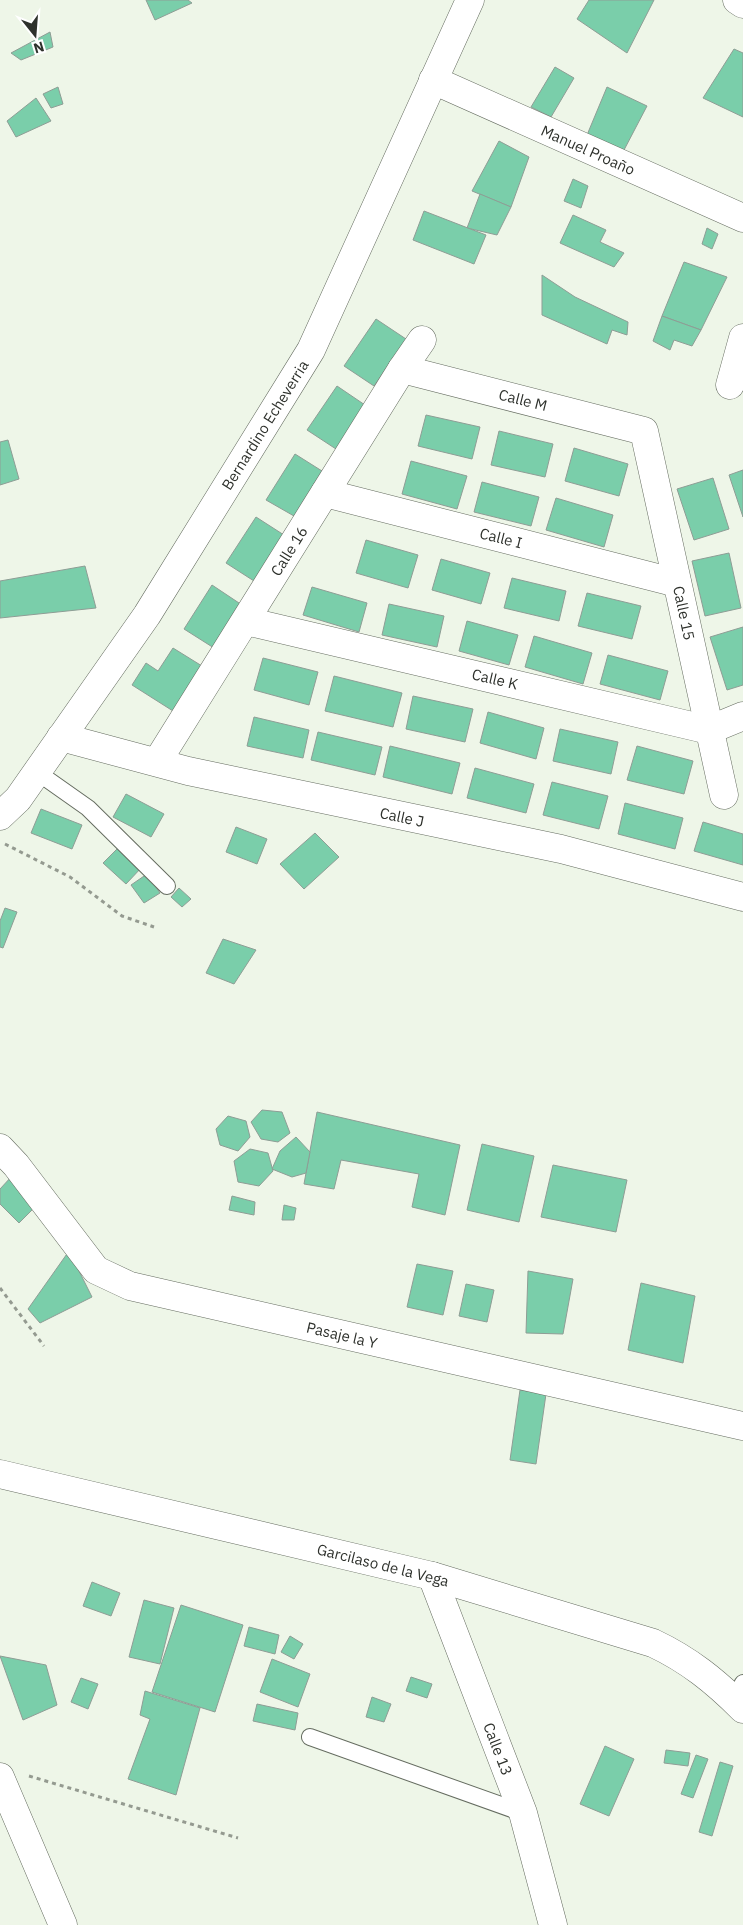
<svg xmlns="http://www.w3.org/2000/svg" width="743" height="1925" font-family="'IBM Plex Sans',sans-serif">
<rect width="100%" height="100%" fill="#eef6e8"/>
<g fill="#7aceaa" stroke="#8e9d95">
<polygon points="146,0 188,0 192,3 155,20"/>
<polygon points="589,0 654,0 627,53 577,19"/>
<polygon points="50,32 53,47 21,60 11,53"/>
<polygon points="734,49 743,53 743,117 703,98"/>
<polygon points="555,67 574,78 551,117 531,107"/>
<polygon points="58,87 63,104 51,108 43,94"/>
<polygon points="607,87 647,106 624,150 587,135"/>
<polygon points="36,98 51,121 16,137 7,121"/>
<polygon points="499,141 529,157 511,207 472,191"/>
<polygon points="573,179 588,186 581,208 564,201"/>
<polygon points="480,194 511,207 497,235 467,228"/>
<polygon points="424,211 486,235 474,264 413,240"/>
<polygon points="573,215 606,230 600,242 624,253 614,267 560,243"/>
<polygon points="707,228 718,234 712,249 702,244"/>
<polygon points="684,262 727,277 701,330 662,316"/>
<polygon points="542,275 575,297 628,322 627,335 612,330 607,344 542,315"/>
<polygon points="662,316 701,330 692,346 674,340 670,350 653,341"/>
<polygon points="376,319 406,339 374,386 344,366"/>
<polygon points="337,386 365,405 336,449 307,430"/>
<polygon points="426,415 480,427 472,459 418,446"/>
<polygon points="499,431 553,444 545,477 491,465"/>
<polygon points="8,440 19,479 0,485 0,442"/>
<polygon points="574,448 628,464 619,496 565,481"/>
<polygon points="295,454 322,471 294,516 266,500"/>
<polygon points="411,461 467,476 457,509 402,494"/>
<polygon points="743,470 743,517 729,475"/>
<polygon points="713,478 729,529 694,540 677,489"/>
<polygon points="482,482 539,497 531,526 474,512"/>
<polygon points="556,498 613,515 604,547 546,530"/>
<polygon points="256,517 284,535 254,581 226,563"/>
<polygon points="366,540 418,555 408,588 356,573"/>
<polygon points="729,553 741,608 705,616 692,561"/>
<polygon points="441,559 490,573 481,604 432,590"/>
<polygon points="85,566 96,608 0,618 0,581"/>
<polygon points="512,578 566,591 559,621 504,608"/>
<polygon points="212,585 242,605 214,648 184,629"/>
<polygon points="312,587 367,603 359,632 303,615"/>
<polygon points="587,593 641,606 632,639 578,626"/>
<polygon points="389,604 444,616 437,647 382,635"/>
<polygon points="467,621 518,635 509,665 459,651"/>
<polygon points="743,627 743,685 727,690 710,637"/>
<polygon points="534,636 592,653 583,684 525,667"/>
<polygon points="173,648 202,666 173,711 132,685 146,663 158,671"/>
<polygon points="608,655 668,671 660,700 600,684"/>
<polygon points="263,658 318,672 309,705 254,690"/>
<polygon points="334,676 402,693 393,727 325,711"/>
<polygon points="413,696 473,709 465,742 406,729"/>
<polygon points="488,712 544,728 536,759 480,743"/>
<polygon points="254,717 309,730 303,758 247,746"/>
<polygon points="560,729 618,742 611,774 553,761"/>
<polygon points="318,732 382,747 375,775 311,760"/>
<polygon points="390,746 460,763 452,794 383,777"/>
<polygon points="637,746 693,761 684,794 627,780"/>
<polygon points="475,768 534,784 526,813 467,798"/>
<polygon points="552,782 608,796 599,829 543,815"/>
<polygon points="126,794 164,814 151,837 113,817"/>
<polygon points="625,803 683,818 675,849 618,834"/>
<polygon points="41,809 82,825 72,849 31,833"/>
<polygon points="703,822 743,834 743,865 694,851"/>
<polygon points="236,827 267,839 257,864 226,852"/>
<polygon points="315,833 339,857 304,889 280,864"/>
<polygon points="120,846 142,867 126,884 103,863"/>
<polygon points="147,874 160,893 144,903 131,885"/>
<polygon points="179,888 191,899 182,907 171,897"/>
<polygon points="5,908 17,912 3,948 0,947 0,921"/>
<polygon points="223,939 256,950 234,984 206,973"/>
<polygon points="262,1110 282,1112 290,1133 278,1142 261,1139 251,1122"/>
<polygon points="317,1112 460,1145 445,1215 412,1207 419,1174 341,1160 334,1189 304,1184"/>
<polygon points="228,1116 246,1121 250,1137 238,1151 220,1145 216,1129"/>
<polygon points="296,1137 310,1152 306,1173 292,1177 272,1169 280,1151"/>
<polygon points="482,1144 534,1156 519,1222 467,1210"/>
<polygon points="250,1149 268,1153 273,1171 259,1186 238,1182 234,1161"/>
<polygon points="553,1165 627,1180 616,1232 541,1217"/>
<polygon points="12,1176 40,1202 19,1223 0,1204 0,1189"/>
<polygon points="232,1196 255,1202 254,1215 229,1210"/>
<polygon points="284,1205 296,1208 294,1220 282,1220"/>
<polygon points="69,1251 92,1297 40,1323 28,1309"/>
<polygon points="417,1264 453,1271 443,1315 407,1307"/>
<polygon points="528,1271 573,1279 563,1334 526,1333"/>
<polygon points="641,1283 695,1296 683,1363 628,1350"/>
<polygon points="466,1284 494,1290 487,1322 459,1316"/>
<polygon points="520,1390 546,1394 536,1464 510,1460"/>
<polygon points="92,1582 120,1593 111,1616 83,1606"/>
<polygon points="144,1600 174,1608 160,1664 129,1657"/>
<polygon points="181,1605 243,1625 215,1712 152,1692"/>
<polygon points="249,1627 279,1635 275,1654 244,1646"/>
<polygon points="290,1636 303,1644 294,1659 281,1652"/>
<polygon points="0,1656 46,1665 57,1705 23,1720"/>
<polygon points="272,1659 310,1674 298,1707 260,1692"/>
<polygon points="411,1677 432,1684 427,1698 406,1691"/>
<polygon points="81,1678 98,1684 88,1709 71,1702"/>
<polygon points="145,1691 200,1708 176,1795 128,1779 150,1719 140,1715"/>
<polygon points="372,1697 391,1704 384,1722 366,1717"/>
<polygon points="257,1704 298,1713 295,1730 253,1721"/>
<polygon points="605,1746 634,1759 609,1816 580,1804"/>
<polygon points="666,1750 690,1753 688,1766 664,1763"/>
<polygon points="696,1755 708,1759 693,1798 681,1794"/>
<polygon points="720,1762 733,1766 712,1836 699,1832"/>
</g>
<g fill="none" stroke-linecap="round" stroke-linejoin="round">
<defs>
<g id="lane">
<polyline points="37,772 88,808 167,886"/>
<polyline points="734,1700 743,1683"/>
<polyline points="310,1737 523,1813"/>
</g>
<g id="street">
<polyline points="737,0 743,4"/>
<polyline points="433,80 743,218"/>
<polyline points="402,369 644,431 724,795"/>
<polyline points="730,385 743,338"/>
<polyline points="325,493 677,583"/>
<polyline points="246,621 709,730 743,716"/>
<polyline points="61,737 188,771 561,849 743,897"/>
<polyline points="157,762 402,369 422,340"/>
<polyline points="0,1148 16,1165 96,1270 130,1286 743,1426"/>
<path d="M0,1474L432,1576L653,1643C689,1660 715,1681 743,1709"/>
<polyline points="432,1576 523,1813 553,1925"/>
<polyline points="0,1777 63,1925"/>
</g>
<polyline id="secondary" points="0,816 18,799 147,615 311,350 470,0"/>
</defs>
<use href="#lane" stroke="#656c60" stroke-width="18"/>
<use href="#street" stroke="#656c60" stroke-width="29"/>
<use href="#secondary" stroke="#656c60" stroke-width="29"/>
<g stroke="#949a90" stroke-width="3" stroke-dasharray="4 4" stroke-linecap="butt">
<polyline points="5,844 70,877 122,916 154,927"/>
<polyline points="0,1288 44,1346"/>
<polyline points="29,1776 238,1838"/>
</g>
<use href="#lane" stroke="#fff" stroke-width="16"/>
<use href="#street" stroke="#fff" stroke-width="28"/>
<use href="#secondary" stroke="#fff" stroke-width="28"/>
</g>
<g text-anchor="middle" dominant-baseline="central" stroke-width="4.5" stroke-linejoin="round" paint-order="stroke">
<g font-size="15" fill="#2e312c" stroke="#fff">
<text transform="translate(588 150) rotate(24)">Manuel Proaño</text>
<text transform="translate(523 400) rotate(14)">Calle M</text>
<text transform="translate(265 425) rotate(-58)">Bernardino Echeverria</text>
<text transform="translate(501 538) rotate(14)">Calle I</text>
<text transform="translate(289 551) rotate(-58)">Calle 16</text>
<text transform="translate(684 613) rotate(78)">Calle 15</text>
<text transform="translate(495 679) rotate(13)">Calle K</text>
<text transform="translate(402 817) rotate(12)">Calle J</text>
<text transform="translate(342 1335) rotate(13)">Pasaje la Y</text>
<text transform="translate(383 1565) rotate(14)">Garcilaso de la Vega</text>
<text transform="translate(498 1749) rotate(69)">Calle 13</text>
</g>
</g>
<g transform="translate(35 35) rotate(163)" stroke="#ffffff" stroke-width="4" paint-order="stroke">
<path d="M0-4L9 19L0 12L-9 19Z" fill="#2e312c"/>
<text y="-8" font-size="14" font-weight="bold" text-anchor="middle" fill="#2e312c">N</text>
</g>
</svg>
